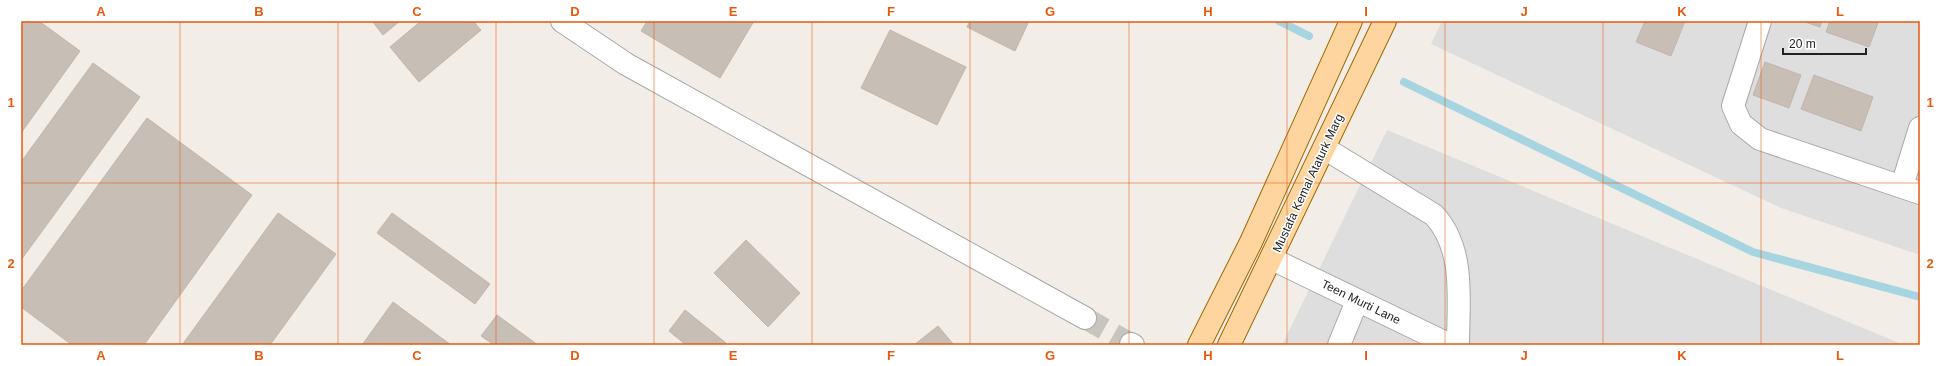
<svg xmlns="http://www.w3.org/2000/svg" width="1941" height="366" font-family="Arial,sans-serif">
<rect width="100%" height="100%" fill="#f2eee7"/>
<g fill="#dfdede">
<polygon points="1442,21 1920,21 1920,255 1781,208 1431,44"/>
<polygon points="1387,130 1904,345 1282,345"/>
</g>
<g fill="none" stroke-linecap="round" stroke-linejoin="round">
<g stroke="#a6d4e1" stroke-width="8">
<polyline points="1279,21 1309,36"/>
<polyline points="1404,82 1753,252 1920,297"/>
</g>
</g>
<g fill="#c7beb6" stroke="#c4b5a9">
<polygon points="21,21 39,21 80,51 21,133"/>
<polygon points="372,21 400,21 383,35"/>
<polygon points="421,21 473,21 481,30 419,82 390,47"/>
<polygon points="647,21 754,21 720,78 641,31"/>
<polygon points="970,21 1029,21 1015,51 967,27"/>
<polygon points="1645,21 1685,21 1671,56 1636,42"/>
<polygon points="1802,21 1822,21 1820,27"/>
<polygon points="1830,21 1873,21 1878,23 1869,47 1826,32"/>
<polygon points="890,30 966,67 937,125 861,88"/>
<polygon points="1765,62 1801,75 1789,108 1753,95"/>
<polygon points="93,63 140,97 21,260 21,162"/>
<polygon points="1814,75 1873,97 1861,131 1801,109"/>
<polygon points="147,118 252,195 144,345 72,345 21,307 21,291"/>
<polygon points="278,213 336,254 270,345 182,345"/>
<polygon points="392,213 490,284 475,304 377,233"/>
<polygon points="746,240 800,293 768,327 714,273"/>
<polygon points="393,302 451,345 362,345"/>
<polygon points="685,310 726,343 724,345 686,345 669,331"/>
<polygon points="497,315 538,345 494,345 481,336"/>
<polygon points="938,326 954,345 914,345"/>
</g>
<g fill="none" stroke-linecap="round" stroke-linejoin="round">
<polyline stroke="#c8c5bf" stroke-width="22" stroke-dasharray="22 11" stroke-linecap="butt" points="1085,318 1131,344"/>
<defs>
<g id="minor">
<polyline points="562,21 626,64 1085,318"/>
<polyline points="1760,21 1733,106 1741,124 1760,139 1920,193"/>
<path d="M1324,148L1434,215C1466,250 1458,301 1458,345"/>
<polyline points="1902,186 1920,128"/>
<polyline points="1272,259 1450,345"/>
<polyline points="1131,344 1133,345"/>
<polyline points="1339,345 1357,301"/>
</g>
<g id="major">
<polyline points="1199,345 1251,242 1351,21"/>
<polyline points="1229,345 1385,21"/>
</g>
</defs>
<use href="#minor" stroke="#a8a8a8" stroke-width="24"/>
<use href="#major" stroke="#9e6900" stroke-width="24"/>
<use href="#minor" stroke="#fff" stroke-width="22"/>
<use href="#major" stroke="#ffd59f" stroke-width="22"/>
</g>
<path fill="none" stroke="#e8590c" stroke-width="1" stroke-opacity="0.55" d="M180,21V345M338,21V345M496,21V345M654,21V345M812,21V345M970,21V345M1129,21V345M1287,21V345M1445,21V345M1603,21V345M1761,21V345M21,183H1920"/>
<g text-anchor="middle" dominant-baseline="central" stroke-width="3" stroke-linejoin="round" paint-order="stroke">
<g font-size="12" fill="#212121" stroke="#fff">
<text transform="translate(1308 183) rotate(-65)">Mustafa Kemal Ataturk Marg</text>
<text transform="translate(1361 302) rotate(26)">Teen Murti Lane</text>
</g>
</g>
<rect width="1941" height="366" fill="none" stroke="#ffffff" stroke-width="44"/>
<path d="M1783 48v6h83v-6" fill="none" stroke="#212121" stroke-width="2"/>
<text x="1789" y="48" font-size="12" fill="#212121" stroke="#ffffff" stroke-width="3" paint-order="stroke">20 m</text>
<rect x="22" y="22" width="1897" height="322" fill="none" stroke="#e8590c" stroke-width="1.5"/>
<g font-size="13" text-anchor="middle" font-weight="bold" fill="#e8590c">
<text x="101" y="16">A</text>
<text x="259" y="16">B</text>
<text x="417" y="16">C</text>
<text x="575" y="16">D</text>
<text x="733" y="16">E</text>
<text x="891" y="16">F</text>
<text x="1050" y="16">G</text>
<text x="1208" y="16">H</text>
<text x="1366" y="16">I</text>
<text x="1524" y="16">J</text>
<text x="1682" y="16">K</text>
<text x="1840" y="16">L</text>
<text x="11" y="107">1</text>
<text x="1930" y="107">1</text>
<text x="11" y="268">2</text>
<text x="1930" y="268">2</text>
<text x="101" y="360">A</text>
<text x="259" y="360">B</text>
<text x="417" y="360">C</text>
<text x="575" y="360">D</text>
<text x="733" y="360">E</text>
<text x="891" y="360">F</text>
<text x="1050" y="360">G</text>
<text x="1208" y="360">H</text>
<text x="1366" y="360">I</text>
<text x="1524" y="360">J</text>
<text x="1682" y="360">K</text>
<text x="1840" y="360">L</text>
</g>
</svg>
